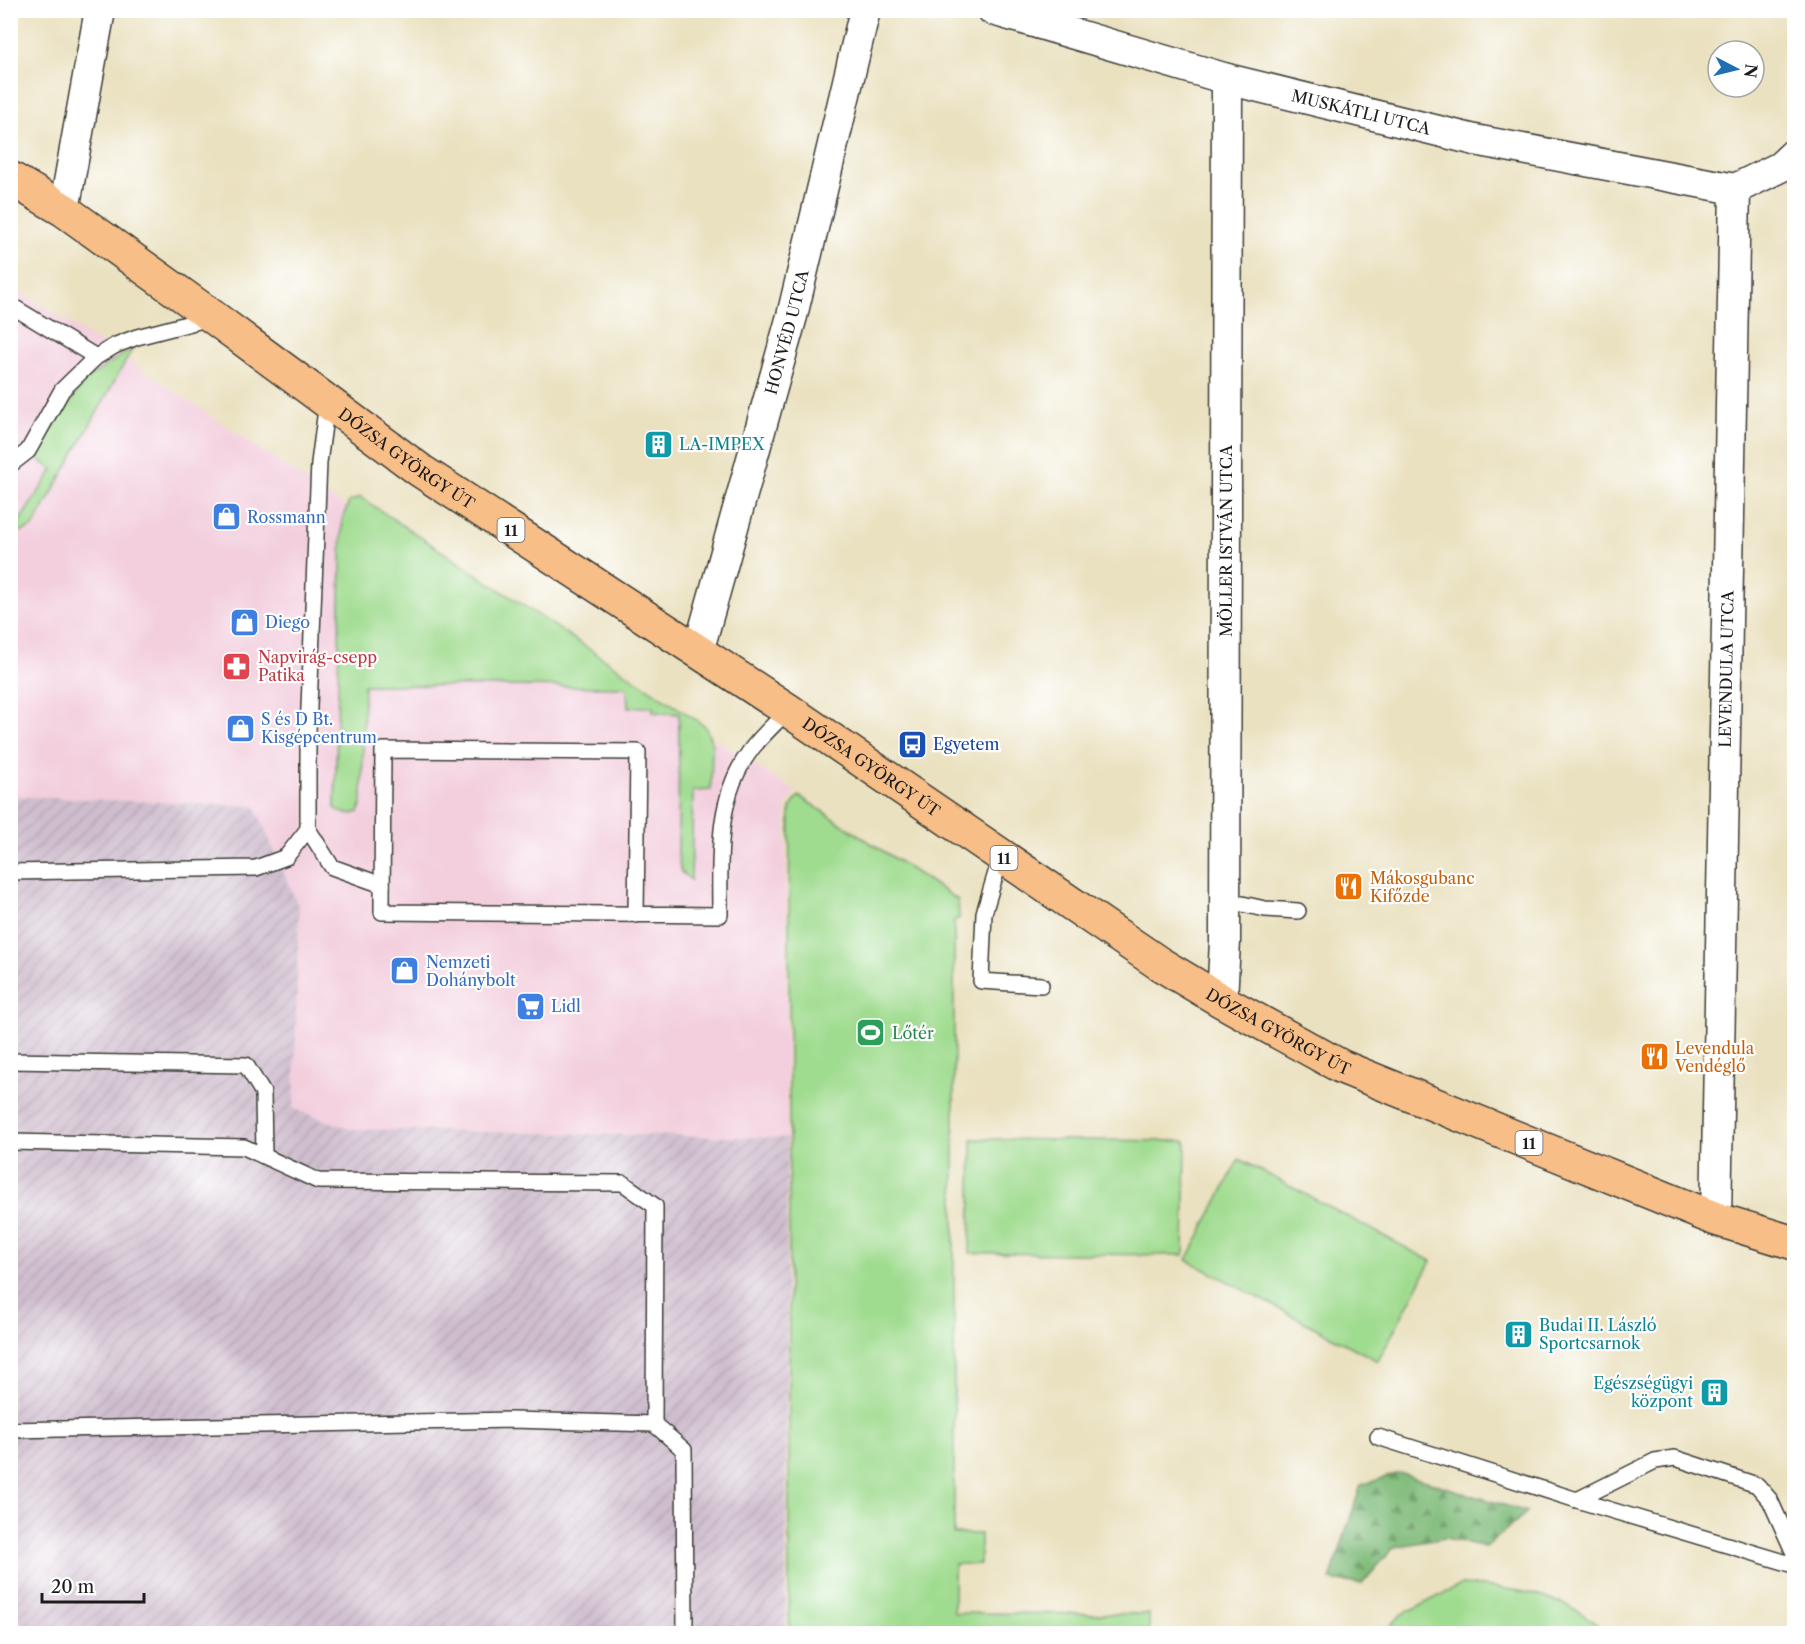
<svg xmlns="http://www.w3.org/2000/svg" width="1805" height="1644" font-family="'Libre Caslon Text',serif">
<defs>
<pattern id="industrial-furrows" width="10" height="10" patternUnits="userSpaceOnUse" patternTransform="scale(1.5)"><rect width="10" height="10" fill="#cfbdce"/><path d="M-1 1l2-2M0 10L10 0M9 11l2-2" fill="none" stroke="#b1a2b0"/></pattern>
<pattern id="forest-firs" width="22" height="20" patternUnits="userSpaceOnUse" patternTransform="scale(1.5)"><rect width="22" height="20" fill="#80bc7a"/><path d="M5 1l3.5 6h-7zM16 11l3.5 6h-7z" fill="#689863"/></pattern>
</defs>
<rect width="100%" height="100%" fill="#fff"/>
<filter id="ink" filterUnits="userSpaceOnUse"><feTurbulence type="fractalNoise" baseFrequency=".0167" numOctaves="2"/><feDisplacementMap in="SourceGraphic" scale="12" xChannelSelector="R" yChannelSelector="G"/><feConvolveMatrix kernelMatrix="1 2 1 2 8 2 1 2 1" color-interpolation-filters="sRGB"/></filter>
<filter id="wash" filterUnits="userSpaceOnUse"><feTurbulence type="fractalNoise" baseFrequency=".008" numOctaves="4" result="noise"/><feDisplacementMap in="SourceGraphic" scale="24" xChannelSelector="R" yChannelSelector="G"/><feGaussianBlur stdDeviation="1.35" result="paint"/><feColorMatrix in="noise" values="0 0 0 0 0 0 0 0 0 0 0 0 0 0 0 0 0 1.4 0 .05"/><feComposite in="paint" operator="in"/></filter>
<g filter="url(#wash)">
<rect width="100%" height="100%" fill="#eae1c0"/>
<polygon fill="#f3cfde" points="10,285 143,370 375,527 619,677 796,792 786,805 787,1138 350,1129 294,1109 299,908 255,806 11,796"/>
<polygon fill="url(#industrial-furrows)" points="11,796 255,806 299,908 294,1109 350,1129 787,1138 786,1633 11,1634"/>
<g fill="#a0dc90" stroke="#5e7c56" stroke-width="1.5">
<polygon points="133,348 33,527 16,534 11,533 11,523 17,525 53,470 34,456 85,380"/>
<path d="M360,497L705,726L712,744L711,790L693,791L691,880L681,872L678,854L679,714L653,712V707H628L627,689L625,687L364,685L362,801L359,812C349,815 343,815 335,808L342,520L349,502Z"/>
<polygon points="799,796 958,900 959,919 954,920 954,1534 980,1534 980,1564 954,1564 954,1613 1149,1614 1149,1633 789,1633 789,916 790,808"/>
<polygon points="972,1139 1186,1141 1184,1255 970,1253"/>
<polygon points="1239,1159 1431,1261 1378,1361 1187,1260"/>
<path d="M1461,1585C1508,1586 1572,1596 1605,1633H1384L1401,1615Z"/>
</g>
<polygon fill="url(#forest-firs)" stroke="#4e6c4b" stroke-width="1.5" points="1399,1473 1527,1512 1486,1547 1445,1538 1394,1547 1362,1584 1330,1580 1361,1485"/>
</g>
<g filter="url(#ink)">
<g fill="none" stroke-linecap="round" stroke-linejoin="round">
<defs>
<g id="lane">
<polyline points="10,305 96,357"/>
<polyline points="327,402 319,463 308,731 308,829 332,867 382,885"/>
<polyline points="10,465 28,451 62,390 96,357 116,345 137,337 210,318"/>
<polyline points="1001,856 984,913 981,981 1041,985"/>
<polyline points="10,872 256,868 286,857 308,829"/>
<polyline points="1224,900 1265,909 1298,911"/>
<path d="M636,915L638,752L383,750L382,912C495,914 608,915 720,915C720,860 715,799 750,751C761,736 775,724 788,710"/>
<polyline points="10,1061 246,1065 263,1093 264,1156"/>
<polyline points="10,1142 244,1147 318,1181 623,1183 655,1206 654,1424"/>
<polyline points="10,1430 512,1420 654,1424 684,1450 685,1634"/>
<polyline points="1378,1437 1577,1500 1794,1565"/>
<polyline points="1577,1500 1655,1461 1675,1458 1757,1485 1770,1500 1794,1553"/>
</g>
<g id="street">
<path id="s1" d="M993,10L1227,79L1475,140L1735,189"/>
<polyline points="64,210 100,10"/>
<path id="s2" d="M698,652L792,316L865,10"/>
<path id="s3" d="M1222,1001L1225,941L1227,79"/>
<path id="s4" d="M1716,1219L1735,189L1780,167L1794,154"/>
</g>
<g id="primary">
<path id="s5" d="M10,178L64,210L213,317L421,471L788,710L1160,964L1222,1001L1342,1067L1716,1219L1794,1243"/>
</g>
</defs>
<use href="#lane" stroke="#3b3a35" stroke-width="18"/>
<use href="#street" stroke="#3b3a35" stroke-width="33"/>
<use href="#primary" stroke="#3b3a35" stroke-width="36"/>
<use href="#lane" stroke="#fff" stroke-width="15"/>
<use href="#street" stroke="#fff" stroke-width="30"/>
<use href="#primary" stroke="#f7be88" stroke-width="33"/>
</g>
</g>
<defs>
<symbol id="building-square" viewBox="-11 -11 22 22"><rect x="-9" y="-9" width="18" height="18" rx="4" fill="#0f9aa8" stroke="#fff"/><path d="M-4-6H4V6H1V3H-1V6H-4ZM-2.5-4.3h1.7v1.8h-1.7ZM.8-4.3h1.7v1.8H.8ZM-2.5-1h1.7V.8h-1.7ZM.8-1h1.7V.8H.8Z" fill="#fff"/></symbol>
<symbol id="shop-square" viewBox="-11 -11 22 22"><rect x="-9" y="-9" width="18" height="18" rx="4" fill="#3f7fe0" stroke="#fff"/><path d="M-5-2.5h2.3a2.7 3.5 0 0 1 5.4 0H5L5.5 6h-11ZM-1.5-2.5h3a1.5 2.3 0 0 0-3 0Z" fill="#fff"/></symbol>
<symbol id="pharmacy-square" viewBox="-11 -11 22 22"><rect x="-9" y="-9" width="18" height="18" rx="4" fill="#e0444e" stroke="#fff"/><path d="M-2-6h4v4h4v4h-4v4h-4v-4h-4v-4h4Z" fill="#fff"/></symbol>
<symbol id="bus-square" viewBox="-11 -11 22 22"><rect x="-9" y="-9" width="18" height="18" rx="4" fill="#1a4fb4" stroke="#fff"/><path d="M-5-6H5V4H4V6H2V4H-2V6H-4V4H-5ZM-3.5-4V0h7V-4ZM-3.5 1.2v1.5H-2V1.2ZM2 1.2v1.5H3.5V1.2Z" fill="#fff"/></symbol>
<symbol id="restaurant-square" viewBox="-11 -11 22 22"><rect x="-9" y="-9" width="18" height="18" rx="4" fill="#e8710a" stroke="#fff"/><path d="M-5-6h1v4h1v-4h1v4h1v-4h1v5L-1.5 .5V6h-2V.5L-5-1ZM5-6V6H3V1.5H1.5Q1.5-4 5-6Z" fill="#fff"/></symbol>
<symbol id="supermarket-square" viewBox="-11 -11 22 22"><rect x="-9" y="-9" width="18" height="18" rx="4" fill="#3f7fe0" stroke="#fff"/><path d="M-6-5.5h2.5l.6 2H6L4.5 2H-2.5L-4.4-4H-6ZM-1.5 3.2a1.3 1.3 0 1 0 .1 0ZM3 3.2a1.3 1.3 0 1 0 .1 0Z" fill="#fff"/></symbol>
<symbol id="stadium-square" viewBox="-11 -11 22 22"><rect x="-9" y="-9" width="18" height="18" rx="4" fill="#2e9e5b" stroke="#fff"/><path d="M0-5a6.5 5 0 1 0 0 10a6.5 5 0 1 0 0-10ZM-3.5-1.8h7v3.6h-7Z" fill="#fff"/></symbol>
</defs>
<g fill-rule="evenodd">
<use href="#building-square" x="642" y="428" width="33" height="33"/>
<use href="#shop-square" x="210" y="500" width="33" height="33"/>
<use href="#shop-square" x="228" y="606" width="33" height="33"/>
<use href="#pharmacy-square" x="220" y="650" width="33" height="33"/>
<use href="#shop-square" x="224" y="712" width="33" height="33"/>
<use href="#bus-square" x="896" y="728" width="33" height="33"/>
<use href="#restaurant-square" x="1332" y="870" width="33" height="33"/>
<use href="#shop-square" x="388" y="954" width="33" height="33"/>
<use href="#supermarket-square" x="514" y="990" width="33" height="33"/>
<use href="#stadium-square" x="854" y="1016" width="33" height="33"/>
<use href="#restaurant-square" x="1638" y="1040" width="33" height="33"/>
<use href="#building-square" x="1502" y="1318" width="33" height="33"/>
<use href="#building-square" x="1698" y="1376" width="33" height="33"/>
</g>
<g text-anchor="middle" dominant-baseline="central" stroke-width="4.5" stroke-linejoin="round" paint-order="stroke">
<g fill="#fff" stroke="#606060" stroke-width="1.5">
<rect x="497.5" y="518" width="27" height="24" rx="4.5"/>
<rect x="990.5" y="846" width="27" height="24" rx="4.5"/>
<rect x="1515.5" y="1131" width="27" height="24" rx="4.5"/>
</g>
<g font-size="15" font-weight="bold" fill="#1c1c1c">
<text x="511" y="530">11</text>
<text x="1004" y="858">11</text>
<text x="1529" y="1143">11</text>
</g>
<g font-size="16" fill="#1c1c1c" stroke="#fff">
<text stroke="none"><textPath href="#s1" startOffset="382">MUSKÁTLI UTCA</textPath></text>
<text stroke="none"><textPath href="#s2" startOffset="332">HONVÉD UTCA</textPath></text>
<text stroke="none"><textPath href="#s5" startOffset="486">DÓZSA GYÖRGY ÚT</textPath></text>
<text stroke="none"><textPath href="#s3" startOffset="460">MÖLLER ISTVÁN UTCA</textPath></text>
<text stroke="none"><textPath href="#s4" startOffset="550">LEVENDULA UTCA</textPath></text>
<text stroke="none"><textPath href="#s5" startOffset="1044">DÓZSA GYÖRGY ÚT</textPath></text>
<text stroke="none"><textPath href="#s5" startOffset="1530">DÓZSA GYÖRGY ÚT</textPath></text>
</g>
<g font-size="16" fill="#0d838f" stroke="#fff" text-anchor="start">
<text x="679" y="444">LA-IMPEX</text>
<text x="1539" y="1325">Budai II. László<tspan x="1539" dy="18">Sportcsarnok</tspan></text>
<text x="1693" y="1383" text-anchor="end">Egészségügyi<tspan x="1693" dy="18">központ</tspan></text>
</g>
<g font-size="16" fill="#366cbe" stroke="#fff" text-anchor="start">
<text x="247" y="517">Rossmann</text>
<text x="265" y="622">Diego</text>
<text x="261" y="719">S és D Bt.<tspan x="261" dy="18">Kisgépcentrum</tspan></text>
<text x="426" y="962">Nemzeti<tspan x="426" dy="18">Dohánybolt</tspan></text>
<text x="551" y="1006">Lidl</text>
</g>
<g font-size="16" fill="#be3a42" stroke="#fff" text-anchor="start">
<text x="258" y="657">Napvirág-csepp<tspan x="258" dy="18">Patika</tspan></text>
</g>
<g font-size="16" fill="#164399" stroke="#fff" text-anchor="start">
<text x="933" y="744">Egyetem</text>
</g>
<g font-size="16" fill="#c56008" stroke="#fff" text-anchor="start">
<text x="1370" y="878">Mákosgubanc<tspan x="1370" dy="18">Kifőzde</tspan></text>
<text x="1675" y="1048">Levendula<tspan x="1675" dy="18">Vendéglő</tspan></text>
</g>
<g font-size="16" fill="#27864d" stroke="#fff" text-anchor="start">
<text x="892" y="1033">Lőtér</text>
</g>
</g>
<rect width="1805" height="1644" fill="none" stroke="#fff" stroke-width="36"/>
<g transform="translate(1736 69) rotate(97)"><circle r="28" fill="#ffffff" stroke="#a4a4a4" stroke-width="1.5"/>
<path d="M0-4.5L10 22L0 15L-10 22Z" fill="#1f6fb2"/>
<text y="-9" font-size="16" font-weight="bold" text-anchor="middle" fill="#1c1c1c">N</text>
</g>
<path d="M42 1593v9h102v-9" fill="none" stroke="#1c1c1c" stroke-width="3"/>
<text x="51" y="1593" font-size="18" fill="#1c1c1c" stroke="#ffffff" stroke-width="4.5" paint-order="stroke">20 m</text>
</svg>
